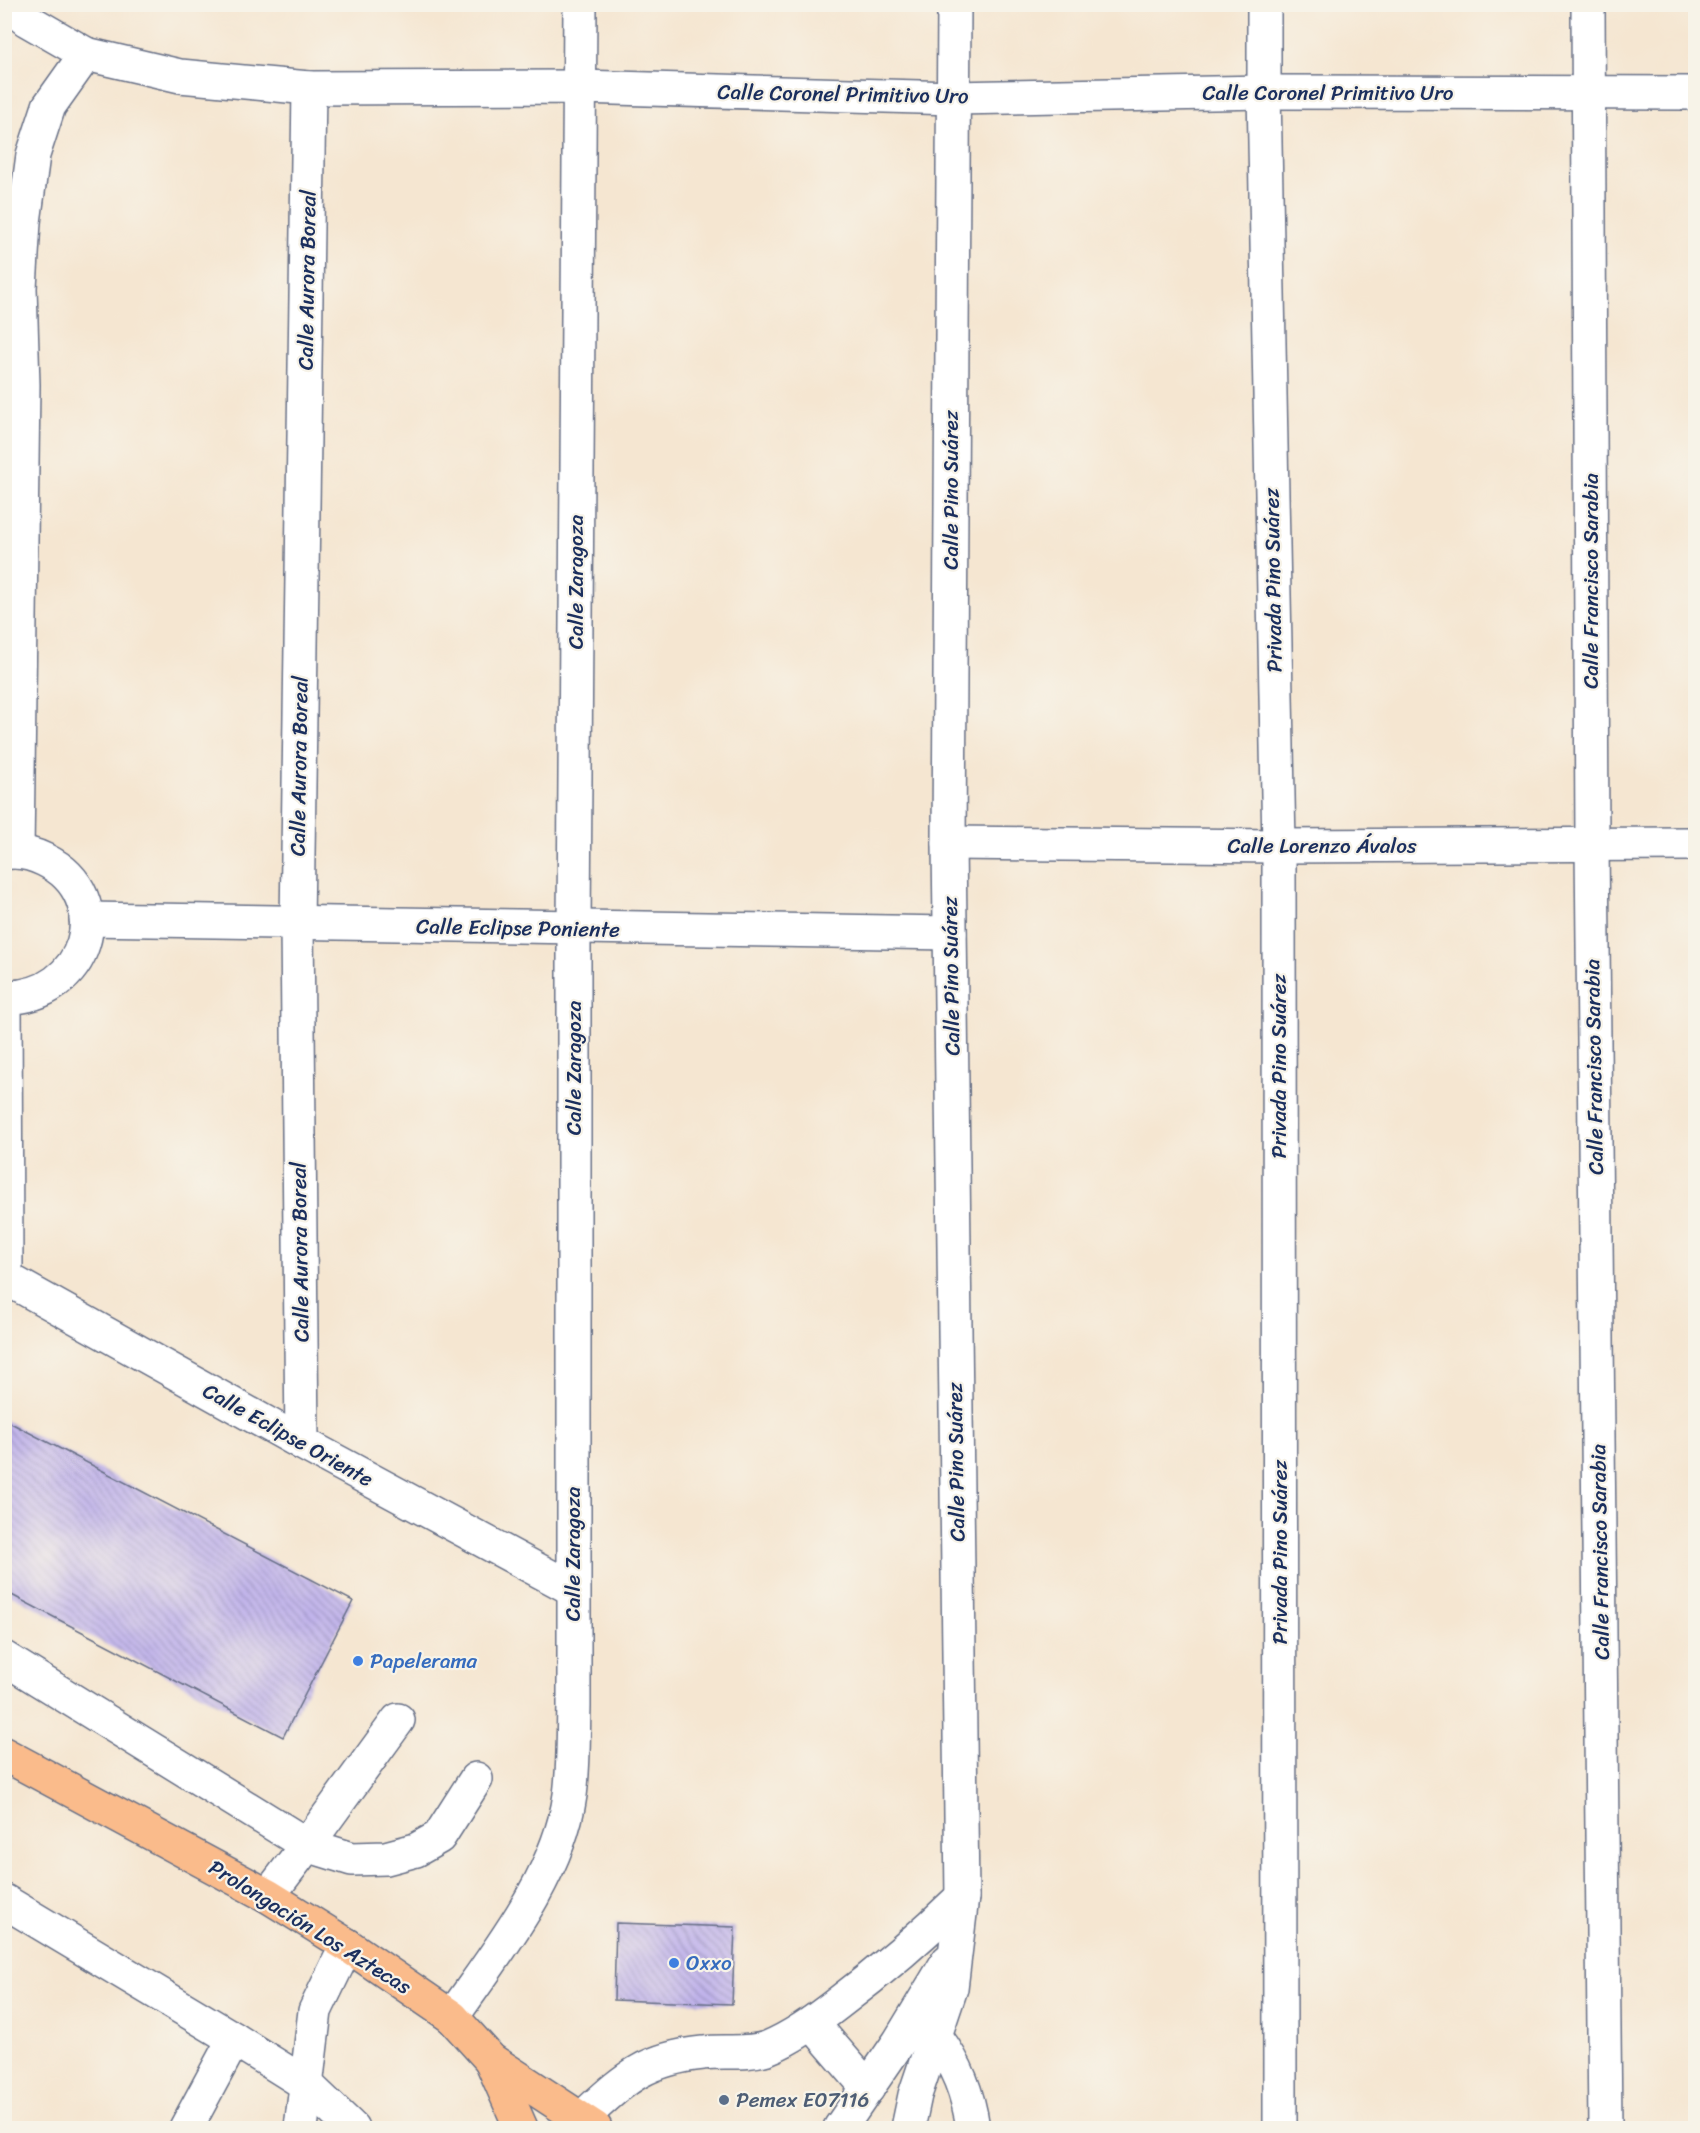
<svg xmlns="http://www.w3.org/2000/svg" width="1700" height="2133" font-family="Sriracha,sans-serif">
<defs>
<pattern id="building-back-hatch" width="6" height="6" patternUnits="userSpaceOnUse" patternTransform="scale(1.5)"><rect width="6" height="6" fill="#c1b4eb"/><path d="M-1 5l2 2M0 0l6 6M5-1l2 2" fill="none" stroke="#9c93c2"/></pattern>
</defs>
<rect width="100%" height="100%" fill="#f7f3e8"/>
<filter id="ink" filterUnits="userSpaceOnUse"><feTurbulence type="fractalNoise" baseFrequency=".0167" numOctaves="2"/><feDisplacementMap in="SourceGraphic" scale="12" xChannelSelector="R" yChannelSelector="G"/><feConvolveMatrix kernelMatrix="1 2 1 2 8 2 1 2 1" color-interpolation-filters="sRGB"/></filter>
<filter id="wash" filterUnits="userSpaceOnUse"><feTurbulence type="fractalNoise" baseFrequency=".008" numOctaves="4" result="noise"/><feDisplacementMap in="SourceGraphic" scale="24" xChannelSelector="R" yChannelSelector="G"/><feGaussianBlur stdDeviation="1.35" result="paint"/><feColorMatrix in="noise" values="0 0 0 0 0 0 0 0 0 0 0 0 0 0 0 0 0 1.4 0 .05"/><feComposite in="paint" operator="in"/></filter>
<g filter="url(#wash)">
<rect width="100%" height="100%" fill="#f5e6d1"/>
<g id="blocks">
<g fill="url(#building-back-hatch)">
<polygon points="5,1420 353,1601 283,1737 4,1591"/>
<polygon points="616,1923 735,1927 732,2004 614,2000"/>
</g>
</g>
</g>
<g filter="url(#ink)">
<use href="#blocks" fill-opacity="0" stroke="#676f86" stroke-width="1.5"/>
<g fill="none" stroke-linecap="round" stroke-linejoin="round">
<defs>
<g id="minor">
<polyline points="7,4 27,20 86,54 180,76 309,88 580,87 954,98 1264,92 1696,93"/>
<polyline points="1264,4 1264,92 1279,846 1280,2128"/>
<polyline points="1588,4 1592,845 1605,2128"/>
<polyline points="949,843 1279,846 1696,844"/>
<polyline points="17,852 23,385 20,288 24,222 33,155 49,106 86,54"/>
<path d="M4,853C18,850 33,854 45,860C119,896 87,1000 4,997"/>
<polyline points="86,919 950,933"/>
<polyline points="5,997 6,1278"/>
<polyline points="4,1277 302,1443 573,1589"/>
<polyline points="302,1443 297,924 309,88"/>
<polyline points="4,1658 307,1845 268,1896"/>
<polyline points="398,1720 307,1845 352,1859 386,1858 416,1850 439,1837 476,1779"/>
<polyline points="4,1901 234,2039 186,2128"/>
<path d="M452,2017C497,1952 559,1875 570,1795C574,1766 573,1736 574,1707V929L580,4"/>
<polyline points="812,2023 868,2088"/>
<path d="M936,2037C957,2065 968,2093 973,2128"/>
<polyline points="234,2039 306,2084 352,2128"/>
<path d="M582,2118C624,2080 643,2059 703,2053C725,2050 745,2055 767,2048C792,2038 815,2021 837,2004C881,1971 922,1936 962,1897"/>
<polyline points="301,2128 315,2011 347,1945"/>
<polyline points="840,2128 899,2042 948,1961"/>
<polyline points="908,2128 915,2095 951,1988 962,1897 949,843 954,4"/>
</g>
<g id="major">
<polyline points="4,1754 268,1896 347,1945 452,2017 491,2060 595,2128"/>
<polyline points="491,2060 521,2128"/>
</g>
</defs>
<use href="#minor" stroke="#676f86" stroke-width="36"/>
<use href="#major" stroke="#676f86" stroke-width="36"/>
<use href="#minor" stroke="#fff" stroke-width="33"/>
<use href="#major" stroke="#fabb8b" stroke-width="33"/>
</g>
</g>
<g fill="#3f7fe0" stroke="#f7f3e8" stroke-width="2">
<circle cx="358" cy="1661" r="6"/>
<circle cx="674" cy="1963" r="6"/>
</g>
<circle fill="#5c6f8a" stroke="#f7f3e8" stroke-width="2" cx="724" cy="2100" r="6"/>
<g text-anchor="middle" dominant-baseline="central" stroke-width="4.5" stroke-linejoin="round" paint-order="stroke">
<g font-size="21" fill="#1b2f5e" stroke="#f7f3e8">
<text x="1328" y="93">Calle Coronel Primitivo Uro</text>
<text transform="translate(843 94) rotate(1)">Calle Coronel Primitivo Uro</text>
<text transform="translate(307 280) rotate(-89)">Calle Aurora Boreal</text>
<text transform="translate(951 490) rotate(-90)">Calle Pino Suárez</text>
<text transform="translate(1273 580) rotate(-91)">Privada Pino Suárez</text>
<text transform="translate(1591 581) rotate(-90)">Calle Francisco Sarabia</text>
<text transform="translate(576 582) rotate(-90)">Calle Zaragoza</text>
<text transform="translate(299 766) rotate(-89)">Calle Aurora Boreal</text>
<text x="1322" y="846">Calle Lorenzo Ávalos</text>
<text transform="translate(518 928) rotate(1)">Calle Eclipse Poniente</text>
<text transform="translate(951 976) rotate(-91)">Calle Pino Suárez</text>
<text transform="translate(1279 1066) rotate(-90)">Privada Pino Suárez</text>
<text transform="translate(1594 1067) rotate(-91)">Calle Francisco Sarabia</text>
<text transform="translate(574 1068) rotate(-90)">Calle Zaragoza</text>
<text transform="translate(300 1252) rotate(-91)">Calle Aurora Boreal</text>
<text transform="translate(288 1435) rotate(29)">Calle Eclipse Oriente</text>
<text transform="translate(956 1462) rotate(-91)">Calle Pino Suárez</text>
<text transform="translate(1280 1552) rotate(-90)">Privada Pino Suárez</text>
<text transform="translate(1600 1552) rotate(-91)">Calle Francisco Sarabia</text>
<text transform="translate(573 1554) rotate(-90)">Calle Zaragoza</text>
<text transform="translate(310 1927) rotate(32)">Prolongación Los Aztecas</text>
</g>
<g font-size="21" fill="#366cbe" stroke="#f7f3e8" text-anchor="start">
<text x="370" y="1661">Papelerama</text>
<text x="686" y="1963">Oxxo</text>
</g>
<g font-size="21" fill="#4e5e75" stroke="#f7f3e8" text-anchor="start">
<text x="736" y="2100">Pemex E07116</text>
</g>
</g>
<rect width="1700" height="2133" fill="none" stroke="#f7f3e8" stroke-width="24"/>
</svg>
